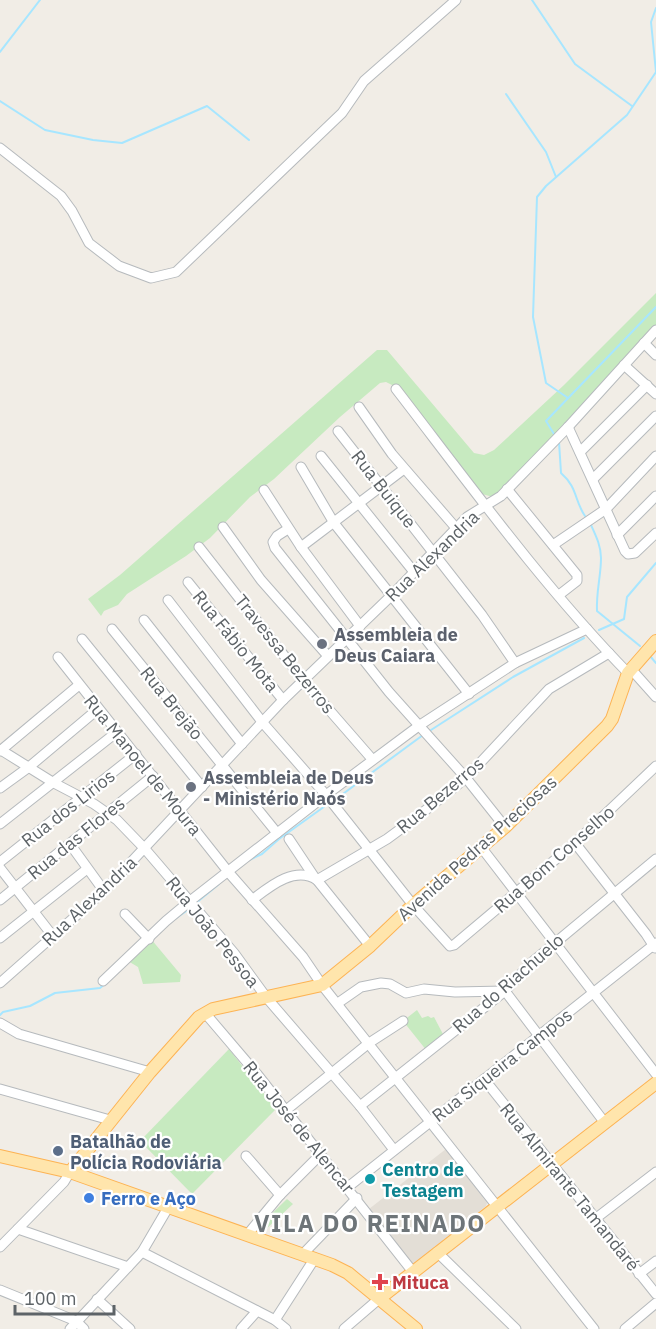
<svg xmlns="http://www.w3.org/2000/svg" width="656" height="1329" font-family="'IBM Plex Sans',sans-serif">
<rect width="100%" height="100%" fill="#f1ede6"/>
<polygon fill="#e3ded6" points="446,1149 487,1203 486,1206 412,1265 369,1209"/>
<g fill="#c7eac0">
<polygon points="656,293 656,325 574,415 501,491 493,497 482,494 400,389 386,382 380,383 340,417 274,479 250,497 210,538 186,556 127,594 118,605 104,611 101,616 88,599 120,575 377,350 387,350 474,453 484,455 494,450 564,385"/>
<polygon points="151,939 181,975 180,982 143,984 138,967 128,961"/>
<polygon points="417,1010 422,1018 428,1016 431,1018 434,1017 445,1038 427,1051 403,1021"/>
<polygon points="229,1049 276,1109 192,1194 140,1141"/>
<polygon points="287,1199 293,1204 265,1230 263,1234 258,1232 258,1227"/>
</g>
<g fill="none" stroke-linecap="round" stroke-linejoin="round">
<g stroke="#a7e6ff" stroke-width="2">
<polyline points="532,0 575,64 632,106"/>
<polyline points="0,52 40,0"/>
<polyline points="656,72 651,22 656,8"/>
<polyline points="506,94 546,152 556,177"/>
<polyline points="0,101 45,130 93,140 122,143 207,106 249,140"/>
<polyline points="568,398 546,383 533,317 537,197 546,186 627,115 656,72"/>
<polyline points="554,434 546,421 656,307"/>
<path d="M559,442L561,473C578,488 574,500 585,516"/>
<path d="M591,525C596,536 601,546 601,558C601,576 596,592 597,611L640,646"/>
<polyline points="599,630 624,619 627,597 656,563"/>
<polyline points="650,656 656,663"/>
<polyline points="431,730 513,677 584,638"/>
<polyline points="336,799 423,735"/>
<polyline points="247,861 262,854 279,839 328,804"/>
<polyline points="196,903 219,884"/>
<polyline points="172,921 192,907"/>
<polyline points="0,1015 3,1012 30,1006 55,993 100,988 105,984"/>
</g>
<defs>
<g id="minor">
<polyline points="0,148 61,196 72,211 89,243 119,266 151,278 176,272 342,113 364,81 456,0"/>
<polyline points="644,343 656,355"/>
<polyline points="624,365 656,394"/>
<path d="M396,389C470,485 544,587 628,673"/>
<polyline points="359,407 392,454 456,528"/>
<polyline points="568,427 625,551 628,554 635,553 656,533"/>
<polyline points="338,431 482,615 515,663"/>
<polyline points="580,452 647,385"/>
<polyline points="321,456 414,572"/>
<polyline points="301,467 334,523 469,694"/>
<polyline points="593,479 656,416"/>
<polyline points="507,489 577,575 577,581 559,595"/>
<polyline points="264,490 301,547 360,626"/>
<polyline points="223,527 261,580 328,656"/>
<polyline points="288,529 277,536 273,542 275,548 389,692 466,778 505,827"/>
<polyline points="617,535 656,496"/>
<polyline points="553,545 606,509 656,456"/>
<polyline points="199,547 304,681 372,759"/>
<polyline points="301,547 404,469"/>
<polyline points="188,582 283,700"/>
<polyline points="168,600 263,723 326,795 413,905 450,946 454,945 575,843 656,766"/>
<polyline points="144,620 242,744"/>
<polyline points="112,629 277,833"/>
<polyline points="82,639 202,787"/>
<polyline points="58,657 230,874 303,957 322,985 594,1329"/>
<polyline points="631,669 656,697"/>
<polyline points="1,750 54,783 94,804 117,820 145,849 234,953 266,997 360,1106 394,1150"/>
<polyline points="0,751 79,685"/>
<polyline points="0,788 29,767 98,709"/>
<polyline points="0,824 117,732"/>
<polyline points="289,839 315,878"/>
<polyline points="575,843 646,934 655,948"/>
<polyline points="70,844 104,891"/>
<polyline points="481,847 656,1074"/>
<polyline points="0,862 136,754"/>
<polyline points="0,868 52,935"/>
<polyline points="317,880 370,946"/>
<polyline points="0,900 153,776"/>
<path d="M252,900C269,887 295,865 317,880L387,839L417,817L466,778L549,689L609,653"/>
<polyline points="125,914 149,939"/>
<polyline points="0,938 87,869"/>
<polyline points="103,981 166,921 190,901 326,795 420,725 515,663 587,629"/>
<polyline points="0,983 104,891 283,700 392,595 467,517 501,496 568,427 656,330"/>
<polyline points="338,1003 361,987 381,983 390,984 406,993 424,989 455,992 505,991 605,1123"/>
<polyline points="205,1013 257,1074 413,1272"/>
<polyline points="0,1023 19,1034 150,1072"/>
<polyline points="484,1079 656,1294"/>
<polyline points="0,1089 110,1120"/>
<polyline points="360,1106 505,991 531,963 656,859"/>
<polyline points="285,1111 369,1043 403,1021"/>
<polyline points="246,1156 280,1195"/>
<polyline points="348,1187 656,943"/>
<polyline points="595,1219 656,1172"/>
<polyline points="18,1229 128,1267"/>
<polyline points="247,1235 280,1195 320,1155"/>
<polyline points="0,1247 64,1182 70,1172"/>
<polyline points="142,1252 275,1320 286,1329"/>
<polyline points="437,1252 516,1329"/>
<polyline points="303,1254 357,1198"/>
<polyline points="639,1274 656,1261"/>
<polyline points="0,1290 76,1321 84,1329"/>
<polyline points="97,1299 130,1329"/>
<polyline points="275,1320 315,1258"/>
<polyline points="70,1329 142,1252 169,1206"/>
<polyline points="241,1329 257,1311"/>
<polyline points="344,1329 380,1298"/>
<polyline points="625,1329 656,1303"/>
</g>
<g id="major">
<polyline points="0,1156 70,1172 332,1265 348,1273 416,1329"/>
<polyline points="70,1172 150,1072 199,1017 213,1009 322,985 370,946 413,905 505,827 607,726 612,719 628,673 656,641"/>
<polyline points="380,1298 656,1083"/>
</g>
</defs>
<use href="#minor" stroke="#b6babd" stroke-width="11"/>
<use href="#major" stroke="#fdb353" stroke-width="14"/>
<use href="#minor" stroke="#fff" stroke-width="9"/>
<use href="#major" stroke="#ffe5ac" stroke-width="12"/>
</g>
<g fill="#6b7280" stroke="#fff" stroke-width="2">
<circle cx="322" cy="644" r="6"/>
<circle cx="191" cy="787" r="6"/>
</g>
<circle fill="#5c6f8a" stroke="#fff" stroke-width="2" cx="58" cy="1151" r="6"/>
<circle fill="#0f9aa8" stroke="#fff" stroke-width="2" cx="370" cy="1179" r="6"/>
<circle fill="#3f7fe0" stroke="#fff" stroke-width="2" cx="89" cy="1198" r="6"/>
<path fill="#e0444e" stroke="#fff" stroke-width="2" d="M377 1273h6v6h6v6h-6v6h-6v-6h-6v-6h6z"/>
<g text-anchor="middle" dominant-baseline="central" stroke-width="4.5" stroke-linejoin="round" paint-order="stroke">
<g font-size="18" fill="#5d6367" stroke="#fff">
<text transform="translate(384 489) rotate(52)">Rua Buique</text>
<text transform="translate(432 556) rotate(-44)">Rua Alexandria</text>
<text transform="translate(236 641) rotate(51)">Rua Fábio Mota</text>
<text transform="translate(285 654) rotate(51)">Travessa Bezerros</text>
<text transform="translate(172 703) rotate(51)">Rua Brejão</text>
<text transform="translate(143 765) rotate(51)">Rua Manoel de Moura</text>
<text transform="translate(440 795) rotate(-40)">Rua Bezerros</text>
<text transform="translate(68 808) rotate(-38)">Rua dos Lirios</text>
<text transform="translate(76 838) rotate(-39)">Rua das Flores</text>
<text transform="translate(477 848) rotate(-42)">Avenida Pedras Preciosas</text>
<text transform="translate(554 859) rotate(-41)">Rua Bom Conselho</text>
<text transform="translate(89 901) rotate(-43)">Rua Alexandria</text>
<text transform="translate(213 932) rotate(51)">Rua João Pessoa</text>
<text transform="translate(508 983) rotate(-41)">Rua do Riachuelo</text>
<text transform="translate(502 1065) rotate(-38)">Rua Siqueira Campos</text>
<text transform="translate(299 1127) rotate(51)">Rua José de Alencar</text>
<text transform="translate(570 1187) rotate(51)">Rua Almirante Tamandaré</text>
</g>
<g font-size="18" font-weight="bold" fill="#5b616d" stroke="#fff" text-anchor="start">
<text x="334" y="634">Assembleia de<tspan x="334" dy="21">Deus Caiara</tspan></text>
<text x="203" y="777">Assembleia de Deus<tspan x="203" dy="21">- Ministério Naós</tspan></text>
</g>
<g font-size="18" font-weight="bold" fill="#4e5e75" stroke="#fff" text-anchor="start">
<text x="70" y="1141">Batalhão de<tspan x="70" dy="21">Polícia Rodoviária</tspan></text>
</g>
<g font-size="18" font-weight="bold" fill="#0d838f" stroke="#fff" text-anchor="start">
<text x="382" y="1169">Centro de<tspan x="382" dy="21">Testagem</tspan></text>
</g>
<g font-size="18" font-weight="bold" fill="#366cbe" stroke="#fff" text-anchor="start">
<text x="101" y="1198">Ferro e Aço</text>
</g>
<g font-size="18" font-weight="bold" fill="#be3a42" stroke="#fff" text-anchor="start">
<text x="392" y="1282">Mituca</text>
</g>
<g font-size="24" font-weight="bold" letter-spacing="1.5" fill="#6e7579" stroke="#fff">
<text x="370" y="1223">VILA DO REINADO</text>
</g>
</g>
<path d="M15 1305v9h99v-9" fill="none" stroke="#5d6367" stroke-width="3"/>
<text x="24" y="1305" font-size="18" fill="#5d6367" stroke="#ffffff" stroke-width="4.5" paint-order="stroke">100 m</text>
</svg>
